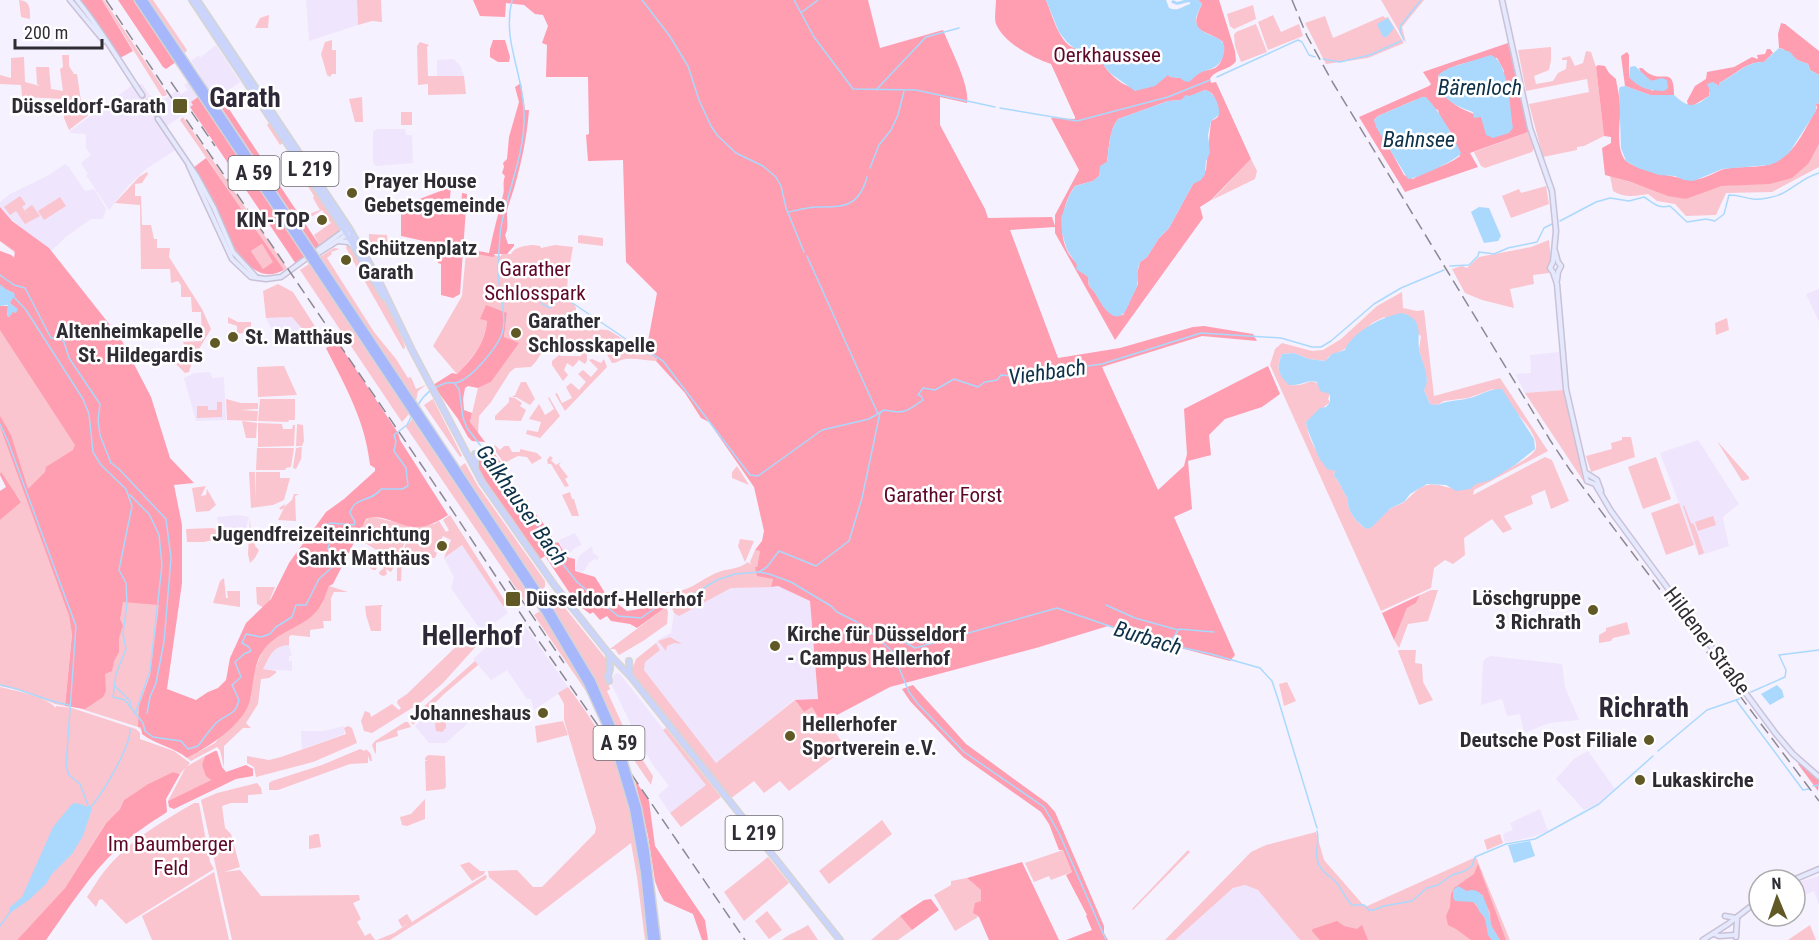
<svg xmlns="http://www.w3.org/2000/svg" width="1819" height="940" font-family="'Roboto Condensed',sans-serif">
<rect width="100%" height="100%" fill="#f6f1fe"/>
<g fill="#efe5fd">
<polygon points="306,0 357,0 358,25 309,41"/>
<polygon points="216,45 240,82 223,94 216,84 191,102 193,105 182,113 183,115 164,128 177,149 146,169 128,186 109,210 86,175 88,174 81,163 91,155 86,148 86,134 70,133 70,131 134,84 142,84 156,104 178,90 181,94 188,90 184,85 200,74 191,61 198,56 201,57"/>
<polygon points="454,59 461,67 464,76 437,77 437,60"/>
<polygon points="378,129 405,129 406,135 412,135 413,163 376,166 373,163 373,131"/>
<polygon points="65,164 68,166 85,191 94,189 106,209 103,219 91,219 67,236 51,251 6,215 0,207 0,202 10,194 49,175"/>
<polygon points="1819,289 1819,322 1806,294"/>
<polygon points="292,317 307,334 288,344 286,340 277,340 266,318"/>
<polygon points="1559,352 1564,390 1525,393 1515,374 1531,373 1530,355"/>
<polygon points="210,372 212,378 224,377 226,420 196,421 184,378 194,373"/>
<polygon points="1698,440 1739,504 1725,515 1723,518 1729,546 1699,556 1660,453"/>
<polygon points="238,515 249,517 246,528 221,538 217,517"/>
<polygon points="575,533 582,545 575,548 570,553 564,552 559,540"/>
<polygon points="462,545 508,613 482,632 451,588 454,577 444,558"/>
<polygon points="592,546 593,553 599,557 597,560 594,559 589,563 584,571 580,572 575,569 579,556"/>
<polygon points="778,586 810,601 818,700 794,700 716,763 644,670 645,662 659,650 656,643 658,640 671,633 674,613 680,615 731,588"/>
<polygon points="523,623 568,687 534,710 531,699 527,699 507,670 491,680 473,659 484,649"/>
<polygon points="279,645 289,645 292,656 289,656 289,661 292,661 292,671 263,669 274,650"/>
<polygon points="1491,656 1562,664 1565,687 1579,720 1549,723 1524,733 1520,714 1507,716 1502,699 1481,705 1483,662 1486,658"/>
<polygon points="617,673 620,674 707,785 670,813 658,795 669,786 653,765 636,735 611,683 614,675"/>
<polygon points="453,705 469,722 446,743 429,743 415,726 434,710 441,715"/>
<polygon points="344,726 344,734 302,749 301,731 324,731"/>
<polygon points="1588,751 1615,789 1599,803 1584,810 1556,779 1575,758"/>
<polygon points="1540,809 1548,831 1532,837 1505,843 1503,836 1504,833 1513,830 1510,823"/>
<polygon points="1819,876 1819,904 1814,891 1803,896 1798,882"/>
<polygon points="1245,885 1258,890 1300,940 1175,940 1233,888"/>
</g>
<g fill="#fac5ce" fill-rule="evenodd">
<path d="M19,0C31,1 30,9 30,19L21,17Z"/>
<polygon points="102,0 104,0 167,94 165,96 162,96"/>
<polygon points="149,0 153,0 187,50 185,53"/>
<polygon points="357,0 381,0 382,22 372,21 358,25"/>
<polygon points="1381,0 1424,0 1402,27 1406,43"/>
<polygon points="1253,5 1256,19 1234,29 1230,26 1227,14"/>
<polygon points="269,15 268,28 255,28 260,18"/>
<polygon points="1273,15 1281,32 1299,24 1303,36 1268,50 1258,22"/>
<polygon points="1325,16 1333,38 1383,16 1385,18 1388,17 1404,43 1368,58 1326,64 1305,23"/>
<polygon points="1256,24 1267,52 1241,62 1235,46 1234,35 1236,32"/>
<polygon points="332,40 332,50 336,50 336,74 332,74 330,77 327,75 321,54 325,42"/>
<polygon points="420,42 429,45 427,47 428,76 464,76 466,94 428,95 428,84 418,85 417,46"/>
<polygon points="1551,47 1551,60 1549,70 1534,76 1536,84 1553,81 1558,73 1566,69 1567,60 1562,60 1562,58 1570,56 1575,66 1583,63 1586,51 1591,52 1596,67 1604,136 1584,146 1577,147 1577,150 1543,157 1529,104 1589,92 1587,79 1526,91 1518,50"/>
<polygon points="62,55 69,55 69,66 74,74 77,74 81,101 95,110 69,130 64,118 64,99 24,97 22,96 21,85 0,84 0,75 11,78 11,58 24,57 25,82 40,86 37,84 36,67 49,67 51,89 63,91 60,69 63,67"/>
<polygon points="247,88 284,142 280,145 267,125 269,123 249,93 246,94 243,90"/>
<polygon points="362,97 363,122 355,122 349,99"/>
<polygon points="412,112 412,125 401,125 401,112"/>
<polygon points="183,117 287,268 284,270 180,120"/>
<polygon points="1528,132 1534,148 1532,152 1485,168 1481,166 1474,152"/>
<path d="M1819,144V167L1772,192L1726,193L1716,215L1686,216L1675,204L1657,201L1648,194C1636,196 1623,198 1613,191L1610,176L1686,199L1722,186L1750,184L1809,163Z"/>
<polygon points="1251,159 1257,171 1255,179 1212,200"/>
<polygon points="300,171 309,179 316,193 341,229 338,233 320,246 314,235 331,223 322,210 311,217 309,214 320,210 313,198 314,196 302,177 296,181 295,179 300,176"/>
<polygon points="147,172 148,174 142,183 135,184 135,196 141,196 142,225 151,225 154,239 157,239 157,248 170,248 169,257 202,309 211,329 193,359 189,372 185,373 176,364 188,356 183,342 202,341 201,312 192,312 191,297 181,297 181,285 178,281 171,283 170,269 141,269 140,205 115,203 139,177"/>
<polygon points="1546,186 1549,204 1511,218 1502,196 1519,189 1521,193"/>
<polygon points="20,196 26,204 22,207 29,216 25,210 32,205 40,216 25,224 16,211 10,215 4,207"/>
<polygon points="60,197 66,206 44,220 38,211"/>
<polygon points="0,233 7,240 49,271 77,310 94,324 119,375 133,398 170,512 174,557 172,599 165,658 154,705 152,726 145,733 138,727 69,705 81,624 55,552 23,484 0,424 0,306 8,306 7,316 9,317 13,312 16,312 18,309 10,303 15,295 14,293 0,287 0,251 11,255 17,259 19,259 19,256 0,241"/>
<polygon points="369,234 387,235 388,247 369,247"/>
<polygon points="580,235 603,238 603,246 578,243 578,236"/>
<polygon points="1549,240 1551,261 1547,266 1549,273 1533,275 1534,284 1510,289 1514,308 1482,300 1465,293 1452,269 1462,266 1467,268 1479,257 1531,247"/>
<polygon points="262,244 274,262 263,269 251,251"/>
<path d="M347,245C359,250 403,334 405,348L403,349L346,248Z"/>
<path d="M533,245L540,246L541,248L555,245L573,247L568,275L567,291L576,308L574,328L608,330L657,359L656,361C646,361 636,358 626,359C620,359 618,363 612,363L604,349L603,340H551C542,348 540,359 531,367L515,368L510,372L491,402L479,416L478,434L470,422L478,388L491,382L518,343L504,338L507,313L481,319L487,321C485,344 472,358 457,374L433,346L462,296L466,252L501,256L502,254H511C516,246 524,246 533,245Z"/>
<polygon points="334,248 340,249 331,252 332,254 327,258 374,332 396,359 408,378 411,377 416,389 426,385 418,391 416,401 320,257"/>
<polygon points="309,264 409,414 402,422 300,270"/>
<polygon points="278,284 293,292 316,328 307,334 292,317 266,318 263,291"/>
<path d="M1402,292L1403,308L1417,311L1424,310L1434,396L1500,378L1548,451L1474,490L1473,495L1545,457L1552,460L1569,501L1551,509L1545,490L1531,496L1533,504L1504,516L1512,529L1503,533L1492,519L1464,538L1465,555L1453,564L1445,560L1434,568L1431,588L1381,611L1270,365L1275,349L1282,343L1312,351L1323,350L1341,339L1377,306ZM1384,317L1421,336L1419,349L1427,380L1424,390L1430,404L1437,405L1444,401L1468,398L1493,389C1504,400 1539,431 1536,448C1534,459 1488,479 1477,483C1470,486 1462,487 1455,488C1448,489 1438,483 1428,485C1418,486 1411,497 1403,503C1399,505 1394,506 1390,509C1381,515 1375,524 1366,529C1356,522 1347,511 1348,499C1342,491 1341,483 1334,476L1335,471C1320,461 1308,440 1306,422L1330,402L1328,399L1330,394C1306,371 1314,387 1290,385C1279,374 1275,369 1282,354L1294,353L1309,359L1326,361L1328,357L1345,349L1372,323Z"/>
<polygon points="228,317 238,322 251,322 251,328 244,333 237,334 237,326 228,323"/>
<polygon points="1727,318 1729,330 1716,335 1715,323"/>
<polygon points="581,351 587,351 587,361 585,364 579,360 573,367 567,363 564,370 568,375 563,381 552,365 552,361 559,355 561,356 581,356"/>
<polygon points="592,359 601,363 604,359 607,367 565,411 555,394 557,393 562,403 572,398 566,387 571,383 579,390 586,382 578,374 583,370 591,377 598,369 589,360"/>
<polygon points="284,366 297,395 258,397 257,367"/>
<polygon points="521,382 526,382 535,399 530,405 516,397 512,397 515,395"/>
<polygon points="1564,390 1584,482 1525,393"/>
<polygon points="509,397 515,398 522,403 520,406 526,410 521,421 495,420 495,416 509,402"/>
<polygon points="549,397 560,416 540,438 526,434 527,430 538,432 541,422 529,419 539,404 545,415 554,409 548,398"/>
<polygon points="226,399 241,403 258,403 258,409 241,410 258,411 257,421 227,420"/>
<polygon points="260,399 295,399 295,420 289,420 288,422 258,421"/>
<polygon points="433,399 462,456 460,457 424,405"/>
<polygon points="217,402 222,402 222,417 197,418 197,406 208,406 208,410 217,410"/>
<polygon points="412,419 532,600 526,603 406,427"/>
<polygon points="242,421 257,423 256,438 246,438"/>
<polygon points="258,423 282,424 283,429 292,429 293,425 295,425 294,446 258,447"/>
<polygon points="297,424 303,425 304,441 302,446 296,446"/>
<polygon points="0,427 69,616 72,633 65,706 55,704 23,691 0,686 0,520 21,501 0,474"/>
<polygon points="1622,437 1631,437 1635,457 1591,472 1586,456 1612,449 1611,443 1622,440"/>
<polygon points="1717,441 1749,477 1749,479 1742,481"/>
<polygon points="495,445 500,450 504,446 509,446 512,452 520,452 520,449 537,453 542,458 532,464 527,457 518,456 504,463 493,448"/>
<polygon points="302,447 301,459 296,469 293,468 296,448"/>
<polygon points="257,448 294,448 291,467 286,468 285,470 256,470"/>
<polygon points="550,456 553,458 551,460 556,465 561,462 559,465 568,477 565,479 569,486 565,487 551,464 548,464 547,460"/>
<polygon points="1656,457 1671,499 1643,509 1628,467"/>
<polygon points="465,463 478,486 545,581 545,587 541,590 460,467"/>
<polygon points="737,466 749,485 732,478 732,472"/>
<polygon points="249,472 255,472 256,500 256,472 280,472 280,478 290,478 284,500 273,505 251,508"/>
<polygon points="206,486 201,496 206,495 207,489 216,505 209,511 196,512 192,488"/>
<polygon points="570,492 572,499 574,499 579,516 572,516 562,495"/>
<polygon points="294,494 299,494 295,496 296,521 278,520 284,508 281,510 279,508 285,504 284,507 292,500"/>
<polygon points="1679,503 1694,545 1666,555 1651,513"/>
<polygon points="1684,505 1691,523 1694,524 1704,553 1699,555 1683,506"/>
<polygon points="450,515 508,606 503,606 462,545 444,558 451,540 443,536 441,540 439,540 434,551 437,553 435,558 402,558 401,581 397,581 397,567 412,527 434,524 439,521 446,532 449,530 443,520"/>
<polygon points="370,516 410,526 400,556 391,572 386,569 387,574 384,576 380,575 379,572 384,568 378,564 376,570 373,570 370,568 371,564 374,562 372,561 378,551 357,538 363,524"/>
<polygon points="1713,516 1716,525 1698,531 1695,522"/>
<polygon points="250,518 251,541 255,541 255,546 259,550 255,558 250,563 248,554"/>
<polygon points="213,528 217,530 219,539 203,542 187,542 186,529"/>
<polygon points="740,539 754,541 745,562 738,546"/>
<path d="M755,550L760,551L757,567L773,579L771,587L731,588L679,616L674,613L666,592C691,592 696,582 716,573C727,568 738,570 748,562L751,565L750,562Z"/>
<polygon points="224,578 226,598 228,598 227,591 240,591 240,607 213,603 220,581"/>
<path d="M329,586L348,592H334L331,598V621H323L324,628L310,630V637L291,635L289,637V645C272,646 271,655 263,669L276,671V673L269,678L261,679L258,704L246,723L251,728H243L224,746V768L220,750L217,747L191,761L187,758L215,743L250,699L253,674L263,650L274,637L315,613L321,606Z"/>
<polygon points="256,587 275,587 266,609 257,604"/>
<polygon points="1431,590 1438,590 1428,621 1408,624 1399,648 1394,640 1407,608 1416,603 1420,595"/>
<polygon points="557,598 606,659 607,666 609,666 606,678 610,689 607,691 628,737 653,776 651,785 625,747 592,674 550,603"/>
<polygon points="383,605 381,607 381,631 371,631 366,615 365,606"/>
<polygon points="666,607 668,612 667,624 643,641 619,655 615,649 610,649"/>
<polygon points="540,611 565,652 590,697 534,615"/>
<polygon points="1627,622 1630,634 1613,638 1611,641 1599,643 1599,635 1606,631 1606,628"/>
<polygon points="473,628 479,637 478,644 443,683 420,703 372,733 364,731 361,721 365,711 370,713 371,717 392,704 399,710 401,708 397,703 398,700 407,694 467,636 470,630"/>
<polygon points="670,637 682,644 674,643 667,646 666,651 658,641"/>
<polygon points="656,643 660,650 645,662 644,670 716,763 795,700 804,712 812,707 822,722 827,720 846,748 789,791 780,781 764,793 754,781 730,799 631,673 630,669 633,667 636,659"/>
<polygon points="1399,650 1416,650 1415,663 1422,664 1423,682 1433,700 1419,705 1398,651"/>
<polygon points="475,661 478,665 443,695 413,725 410,720 412,717"/>
<polygon points="1287,682 1296,701 1284,706 1279,684"/>
<path d="M0,687C17,691 45,696 56,708V706L72,708L136,729L140,733V739L174,751L190,763L180,774L173,772L148,784L124,800L120,809L105,824L65,888L17,940H0Z"/>
<path d="M568,687C583,707 607,741 616,764C638,817 643,884 648,940H645L637,877L631,843L536,916L489,877L488,871L517,870L533,887H542L595,833L596,827L564,720V704L558,693Z"/>
<polygon points="435,716 446,723 446,728 442,732 436,731 435,724 438,719 431,723 429,720"/>
<polygon points="563,721 568,735 537,743 535,726"/>
<polygon points="405,722 408,722 411,727 397,731 398,736 376,743 376,754 375,753 372,745 375,741"/>
<polygon points="348,726 352,728 357,743 313,762 256,777 254,767 247,763 247,756 269,760 281,757 346,734 344,728"/>
<polygon points="666,728 721,797 681,827 670,813 706,785 663,730"/>
<polygon points="360,749 365,751 366,749 371,754 372,761 370,761 368,756 368,763 350,764 278,790 269,790 269,783 272,781 322,765"/>
<polygon points="428,755 445,756 446,787 444,789 426,791 425,761 428,761 425,760 425,758"/>
<polygon points="205,756 202,766 211,780 168,801 186,767"/>
<polygon points="257,783 261,788 262,794 248,795 248,803 231,803 222,806 225,828 231,834 240,867 224,872 240,870 261,896 359,895 360,900 353,903 361,919 357,922 365,936 370,933 375,940 232,940 201,800 217,793"/>
<polygon points="425,799 425,819 407,826 402,825 400,817 411,814"/>
<path d="M194,803H199L210,862L214,869L126,924L102,899L99,900L96,907L87,897C94,887 99,877 108,867C132,839 163,821 194,803Z"/>
<polygon points="882,820 892,834 829,884 819,871"/>
<polygon points="1316,832 1324,860 1365,907 1476,857 1510,940 1300,940 1258,890 1245,885 1233,888 1175,940 1165,940 1251,852 1266,845"/>
<polygon points="315,834 319,834 321,847 309,849 309,836"/>
<polygon points="1500,834 1503,843 1487,850 1484,840"/>
<polygon points="1063,850 1072,872 1051,880 1049,876 1034,882 1025,863"/>
<polygon points="1188,850 1190,852 1133,910 1132,909"/>
<polygon points="768,857 789,883 744,921 724,892"/>
<polygon points="469,862 480,871 485,871 484,874 472,881 460,865"/>
<polygon points="214,872 229,940 152,940 142,916"/>
<polygon points="485,875 487,876 486,879 390,940 377,940 394,933 409,923 402,927 398,920 407,914 412,922"/>
<polygon points="967,878 981,890 982,901 973,913 978,917 955,931 934,895 951,885 951,881"/>
<polygon points="767,911 782,930 769,939 755,921"/>
<polygon points="900,916 912,930 898,940 871,940"/>
<path d="M808,925L818,940H782C790,933 799,931 808,925Z"/>
<polygon points="1810,925 1816,940 1788,940"/>
</g>
<g fill="#ff9db1" fill-rule="evenodd">
<polygon points="79,0 102,0 133,51 120,58"/>
<polygon points="118,0 135,0 176,62 166,69 163,67"/>
<path d="M473,0H868L880,48L943,30C950,48 970,85 967,103L940,97V125L985,209L988,218L1052,217L1055,226V215L1079,170L1051,118L1075,119V117L1051,64C1033,58 1004,43 996,24C994,19 996,7 996,0H1046C1052,14 1057,36 1070,46C1078,51 1089,51 1096,56C1101,59 1104,66 1108,71C1127,93 1148,94 1168,74L1170,77C1186,78 1188,80 1201,72C1205,70 1211,70 1215,68C1224,62 1223,52 1223,42C1204,28 1187,35 1202,4L1198,0H1219L1235,51L1236,61C1229,71 1215,69 1210,79L1211,83L1216,82L1251,159L1211,200L1200,207L1203,218L1115,340L1055,233V227L1010,230L1058,358L1120,348L1193,327L1204,326L1253,334L1257,341L1202,336L1102,367L1158,490L1184,466L1187,454L1184,409L1268,366L1280,394L1262,407L1225,419L1209,435L1211,455L1188,461L1192,509L1174,517L1235,655L1230,661L1150,640L1108,626L1036,648L890,687L822,723L812,707L804,712L795,700L818,699L810,601L778,586L771,587L773,579L757,576L755,567H757L760,551L755,550L762,541L764,531L754,487L709,422L701,418L685,393L656,361L657,359L646,352L657,293L626,262L623,160L588,161L586,135L589,134L588,77H546L547,45L542,43L548,26L543,15L535,14L524,5L506,3L505,17L480,16ZM1205,90C1215,93 1214,97 1216,105C1219,114 1222,116 1211,121L1206,170L1193,184L1169,228L1159,238L1147,257L1140,262L1137,274L1138,284L1123,315C1103,318 1101,296 1089,286C1088,283 1089,280 1088,277C1084,269 1074,262 1069,254C1057,235 1062,203 1075,186L1093,181L1099,176L1101,166L1107,162C1109,149 1109,130 1118,119L1168,101L1181,100Z"/>
<polygon points="1781,23 1785,24 1819,51 1819,75 1810,70 1808,64 1797,60 1783,49 1779,48 1778,34"/>
<polygon points="493,40 505,40 510,57 509,62 498,62 490,57 490,49"/>
<path d="M1508,43L1528,132L1470,153L1478,167L1405,192L1359,117L1429,86L1431,84L1423,72ZM1497,58L1504,71L1484,125L1481,117C1460,108 1442,103 1438,76C1450,64 1480,59 1497,58ZM1415,100L1438,110L1440,117L1452,134L1460,156C1446,167 1428,169 1413,179L1404,175L1374,120L1378,116Z"/>
<path d="M1767,49H1770L1773,53L1764,62C1747,61 1733,76 1719,83V86L1714,83L1708,84L1710,90L1709,96L1694,105H1688L1687,101L1695,86L1706,79L1707,72L1734,67L1752,57L1758,59L1757,55L1765,54Z"/>
<path d="M1627,52L1629,55V77L1653,91L1659,80L1651,81L1641,73L1639,68H1642C1645,70 1647,73 1650,74C1663,82 1674,66 1674,95H1650L1625,86L1621,56Z"/>
<path d="M1598,65L1605,66L1609,73L1616,79C1617,88 1620,96 1620,106C1621,121 1615,147 1625,160C1634,170 1687,181 1699,179C1710,177 1718,169 1730,168C1745,166 1766,169 1779,160C1798,149 1806,126 1817,108L1816,104L1819,103V144L1809,163L1792,178L1769,184L1722,186L1686,199L1668,196L1631,182L1605,175L1602,148L1611,143V137L1604,136L1596,67Z"/>
<path d="M521,83L525,110H529C527,136 522,160 515,185C513,192 510,200 508,207C505,217 510,226 505,235L508,244H514V246L507,254H494L495,256L493,257L466,252L467,249L489,253C493,233 498,215 503,195C505,189 502,184 505,176L502,173L504,167L503,163L507,159L509,137L519,102L515,87Z"/>
<polygon points="215,89 215,92 223,104 225,103 320,246 315,249 211,92"/>
<polygon points="198,97 201,98 306,257 296,264 190,107 193,105 191,102"/>
<path d="M206,158L284,270C274,275 266,276 257,271C232,258 206,194 193,168ZM262,244L273,262L263,269L251,251Z"/>
<polygon points="451,187 449,208 461,209 462,193 467,194 460,294 453,298 441,295 441,264 438,263 433,243 401,236 401,206"/>
<path d="M0,207L12,221L49,248L121,339L151,397L170,458L194,483L174,485L182,525V583L167,689L196,700L208,692L218,688L226,680L230,658L246,623L271,599L289,563L326,512L344,499L375,471V468L370,465C365,420 346,388 326,348L337,341L398,433L400,440L448,515C437,522 426,528 413,527C398,526 380,512 366,519L333,584L329,586C326,594 323,604 317,611C303,627 279,631 265,648C253,663 254,682 250,700C244,725 208,747 187,758C174,747 156,745 142,734L141,727H138L139,706L150,676L159,605L123,602L120,619L123,626L119,638V652L114,661L112,671L105,674L106,691L103,697L85,709L65,706L72,634L69,616L0,427V416L11,435L28,489L45,472L46,467L73,450L75,445L0,330V306H8L7,316L9,317L14,307L10,303L14,293L0,287V251L11,255L14,258L15,251L0,241Z"/>
<path d="M486,305L507,313L504,337L519,343L491,382L478,388L468,386L465,388L463,399L464,410L472,413L470,422L485,442L472,441L468,437L458,419L433,385L452,373L457,374C472,359 485,344 487,321L480,319Z"/>
<path d="M491,449L502,464L513,489L541,520L556,543L558,542L567,557L575,559V571L595,577L607,596L627,611L645,608L660,597L666,607L637,628L630,624L611,621L607,616L600,620L593,612L590,614L581,607L569,592L545,556L539,560C525,540 475,479 476,459L482,457Z"/>
<polygon points="1,472 21,502 0,520 0,491 6,487 0,475"/>
<polygon points="1420,595 1416,603 1407,608 1394,640 1382,613"/>
<polygon points="913,685 966,744 1047,803 1055,812 1104,926 1104,933 1108,940 1066,940 1092,930 1086,916 1087,915 1066,875 1072,872 1063,850 1059,850 1049,824 1041,812 963,757 910,701 902,689"/>
<polygon points="215,751 217,751 222,767 226,772 246,765 253,769 253,776 236,779 174,809 169,807 168,801 211,780 206,776 202,765 205,756"/>
<polygon points="1799,763 1819,780 1818,791 1798,764"/>
<path d="M173,772L180,774L166,799L167,812C150,823 133,834 118,848C90,874 68,909 46,940H17L65,888L106,823L120,809L124,800L148,784Z"/>
<polygon points="635,780 649,801 655,846 705,920 708,940 702,940 693,914 664,901 659,892 655,881 648,836"/>
<polygon points="1022,862 1059,940 989,940 979,917 973,913 975,903 981,901 981,890 967,878"/>
<path d="M1478,864L1506,940H1500L1491,925L1490,912L1484,901L1483,895L1463,890C1471,899 1478,907 1484,917C1489,925 1486,933 1492,940H1471L1456,929L1448,925L1446,916L1450,907L1451,894L1454,888L1474,874Z"/>
<polygon points="931,899 939,910 912,930 900,916 924,900"/>
<polygon points="1337,921 1344,926 1357,929 1362,925 1368,940 1320,940 1312,931 1313,929"/>
</g>
<g fill="#aad9fd">
<path d="M1046,0H1166L1169,8C1178,12 1183,6 1190,4V2C1183,2 1178,8 1171,2L1173,0L1177,2L1184,0H1198L1202,4C1200,9 1195,16 1196,22C1199,39 1229,32 1224,53C1223,59 1219,65 1213,68C1209,70 1204,70 1200,73C1196,75 1193,79 1189,82L1184,81L1180,78L1170,77L1168,75L1155,86L1135,91L1110,73L1096,56L1076,50L1067,42L1059,32Z"/>
<polygon points="1388,18 1394,28 1387,37 1383,37 1377,24"/>
<path d="M1779,48L1790,52L1797,60L1808,64L1810,70L1819,75V103L1816,104V111L1789,153L1777,162L1769,165L1722,169L1701,178L1693,181L1684,180L1675,176L1659,175L1638,168L1626,161L1621,148L1619,89L1620,87L1625,86L1650,95H1674C1688,108 1694,108 1709,96L1710,90L1707,84L1713,82L1719,86V83C1734,76 1747,61 1764,62Z"/>
<path d="M1491,55C1509,62 1510,110 1513,128L1509,133L1493,138L1486,135L1481,117L1474,118L1473,112C1455,106 1436,97 1439,74L1449,68Z"/>
<path d="M1635,66L1651,81L1662,78L1667,80L1668,88L1664,91C1650,91 1638,88 1629,77L1630,67Z"/>
<path d="M1205,90C1215,93 1220,105 1219,115L1211,121L1208,135L1210,153L1206,161L1205,174L1201,180L1193,184L1169,228L1159,238L1147,257L1140,262C1136,270 1139,278 1137,286C1136,290 1133,295 1131,299C1127,309 1122,323 1109,313C1100,305 1097,293 1089,286L1088,277L1076,269L1077,265L1067,250L1062,233L1061,218L1069,196L1075,186L1093,181L1099,176L1100,166L1107,162C1109,148 1109,130 1118,119L1168,101L1181,100L1186,95L1189,96Z"/>
<path d="M1422,97H1426C1441,113 1451,133 1461,153C1457,160 1416,179 1408,179L1376,127L1374,120L1378,116Z"/>
<polygon points="1479,207 1489,208 1501,236 1498,241 1484,243 1471,212"/>
<polygon points="0,287 14,293 15,295 10,303 18,309 16,313 13,312 9,317 7,316 8,305 0,306"/>
<path d="M1402,313C1427,320 1415,338 1420,353C1423,365 1431,379 1424,390L1430,404L1437,405C1448,400 1458,401 1470,398C1481,395 1490,388 1502,389L1534,439L1535,449L1515,465L1491,480L1476,484L1470,489L1456,491L1446,485L1427,484L1410,494L1404,502L1391,508L1372,527L1366,529C1356,521 1347,512 1348,499C1342,491 1341,483 1334,476L1335,471L1327,469L1319,458L1307,428L1306,422L1320,408L1326,407L1330,402V394L1320,391L1317,382C1308,379 1301,386 1289,385C1278,375 1276,368 1282,354L1294,353L1309,359L1325,361L1332,354L1345,350C1352,332 1383,316 1402,313Z"/>
<polygon points="1777,685 1782,690 1784,697 1770,705 1761,694"/>
<polygon points="73,803 81,804 92,809 83,836 72,854 51,875 47,883 30,899 10,913 9,908 22,897 53,827"/>
<polygon points="1530,841 1535,856 1514,863 1508,845"/>
<path d="M1458,886L1467,891C1485,885 1488,910 1491,923C1492,929 1497,935 1500,940H1492L1488,935L1485,918L1479,911L1477,905L1473,902L1455,901L1453,897V890Z"/>
</g>
<g fill="none" stroke-linecap="round" stroke-linejoin="round">
<g stroke="#aad9fd" stroke-width="1.5">
<polyline points="642,0 669,35 688,66 699,100 711,126 718,136 736,153 763,166 776,177 781,186 786,208 804,252"/>
<polyline points="794,0 814,37 853,89 916,90 995,107"/>
<polyline points="802,12 818,0"/>
<polyline points="1404,40 1400,32 1401,25 1421,0"/>
<polyline points="1323,59 1340,62 1370,55 1401,41"/>
<polyline points="1217,77 1298,40 1302,42 1309,55 1315,57"/>
<polyline points="876,90 926,37 959,28"/>
<polyline points="1000,108 1077,121 1168,97 1210,80"/>
<polyline points="870,168 879,145 891,130 898,115 904,91"/>
<path d="M789,212C798,210 808,207 817,207C844,207 859,207 867,177"/>
<path d="M1560,221L1596,202L1610,198L1629,201L1644,197C1654,203 1657,209 1670,206L1687,222L1706,219L1715,221L1724,214L1729,195C1740,195 1744,198 1753,199C1760,200 1775,197 1781,194C1794,188 1804,177 1819,173"/>
<polyline points="807,256 878,414"/>
<polyline points="1450,266 1469,265 1478,256 1479,252 1494,254 1508,248 1537,242 1544,228 1552,224"/>
<polyline points="0,275 14,285 25,288 51,338 61,339 64,342 69,358 100,404 98,420 100,435 111,463 118,468 166,519 171,558 164,642 156,683 150,697 147,713"/>
<polyline points="0,285 6,290"/>
<path d="M14,297L26,310L83,399L89,414L93,452L101,465L126,489L132,506L119,570L126,583L127,604L123,634L126,649L116,674L113,697L125,700L143,723L145,731L153,737L181,741L188,749L198,746C204,738 209,731 216,723C227,713 235,717 239,700L232,685L241,677L235,662L244,654L251,651L249,647L242,643L246,634L261,637L270,634L276,627L292,617L296,605H306L319,579L337,563L338,558L328,549L331,535L327,525L331,523L354,525L355,522L350,513C354,496 371,503 381,489H402L408,486L406,468L394,451L396,442L394,435L407,425L411,417"/>
<path d="M502,303L506,296L511,292L517,294L532,293L542,302V304L550,308L560,299L568,300L648,354H652L663,361L750,475L758,476L822,430L869,419L884,410C905,414 906,412 923,400L921,396L918,395L923,388L935,390L954,379L978,387L985,382L997,380L1001,375L1012,376L1043,371L1051,372L1057,368L1067,369L1102,364L1201,333L1281,338L1312,347H1321L1331,341L1374,304L1401,288L1444,270"/>
<polyline points="455,384 459,389 463,418 467,428 498,468 513,498 539,526 558,558 577,582 618,616 641,618 670,598 692,595 717,580 735,574 759,572 769,574 791,582 831,606 837,612 857,622 859,625 865,627 892,651 909,692 918,704 964,752 1044,807 1059,833 1106,940"/>
<path d="M418,405C424,394 433,387 446,383C450,382 454,384 459,382C473,376 495,350 501,336C509,318 497,288 498,268C499,255 499,241 501,227C508,189 526,151 524,112C523,72 502,41 512,0"/>
<polyline points="0,424 7,439 76,626 66,766 69,775 80,784 89,808"/>
<polyline points="130,495 149,514 155,526 159,535 162,565 150,671 135,714"/>
<polyline points="759,572 767,567 779,551 816,566 849,541 862,498 880,413"/>
<polyline points="1106,605 1135,618 1178,630"/>
<polyline points="876,635 893,636 915,648 1057,608 1153,641 1211,654 1260,668 1272,681 1278,699 1317,828"/>
<polyline points="1169,644 1179,629 1214,632"/>
<path d="M0,685C24,689 46,702 70,705"/>
<polyline points="116,687 130,701 130,705"/>
<polyline points="1751,692 1785,677 1786,670 1779,655 1819,650"/>
<polyline points="1736,700 1803,790 1809,789"/>
<polyline points="1658,751 1707,710 1739,699"/>
<polyline points="1813,786 1819,785"/>
<path d="M89,809C101,796 131,747 130,729"/>
<path d="M1317,831C1320,841 1315,848 1317,859C1319,870 1327,874 1335,881C1341,887 1344,897 1352,905H1364L1369,910H1374L1384,906L1412,901L1427,888L1438,885L1452,875L1465,871L1472,866L1475,857L1506,844L1535,839L1599,804L1653,756"/>
<polyline points="0,926 10,912"/>
</g>
<polyline stroke="#cecad6" stroke-width="4" stroke-dasharray="4 2" stroke-linecap="butt" points="142,95 158,119"/>
<defs>
<g id="secondary">
<polyline points="70,0 104,41"/>
<path d="M77,0C101,29 120,63 142,95"/>
<polyline points="1502,0 1530,128 1552,191 1556,231 1553,262 1550,268 1553,272 1557,284 1566,389 1587,481 1595,484 1611,511 1655,571 1776,734 1793,754 1819,777"/>
<polyline points="158,119 196,175 214,208 233,252 256,277"/>
<polyline points="189,166 232,259 251,277 266,279 281,277 345,230"/>
<polyline points="337,241 348,242 352,245"/>
<polyline points="1555,251 1558,262 1561,266 1558,272 1557,280"/>
<polyline points="314,256 351,232"/>
<polyline points="1586,473 1597,480 1601,491"/>
<polyline points="1793,880 1819,869"/>
<polyline points="1725,916 1736,918"/>
<polyline points="1714,934 1719,936 1734,935"/>
<polyline points="1736,937 1737,919"/>
<polyline points="1703,940 1728,924 1759,900"/>
</g>
<g id="primary">
<polyline points="192,0 341,225 384,297"/>
<polyline points="197,0 349,228 375,273 412,350 482,482 555,586 609,654 631,677 840,940"/>
<polyline points="475,467 475,454"/>
<polyline points="609,654 610,669 608,676 609,681"/>
<polyline points="629,661 630,675"/>
</g>
<g id="motorway">
<polyline points="138,0 304,249"/>
<polyline points="144,0 309,247"/>
<polyline points="323,268 548,607 592,681"/>
<polyline points="318,270 544,610 587,683"/>
<polyline points="638,808 646,851 657,940"/>
<polyline points="633,809 644,872 651,940"/>
</g>
</defs>
<use href="#secondary" stroke="#cac1d6" stroke-width="7"/>
<use href="#primary" stroke="#d5d5d6" stroke-width="8"/>
<use href="#motorway" stroke="#d5d5d6" stroke-width="9"/>
<use href="#secondary" stroke="#e5e9fe" stroke-width="4"/>
<use href="#primary" stroke="#cad4fd" stroke-width="4.5"/>
<use href="#motorway" stroke="#a7b7fc" stroke-width="6"/>
<g stroke="#8d8993" stroke-width="1.5" stroke-dasharray="12 6" stroke-linecap="butt">
<polyline points="106,0 177,106 446,501 536,637 599,727 745,940"/>
<polyline points="1292,0 1307,36 1333,83 1550,440 1570,470 1819,801"/>
<polyline points="171,82 215,146"/>
<polyline points="509,581 564,663"/>
</g>
<defs>
<g id="motorway-bridge">
<polyline points="309,247 323,268"/>
<polyline points="304,249 318,270"/>
<polyline points="592,681 616,736 638,808"/>
<polyline points="587,683 612,738 633,809"/>
</g>
</defs>
<use href="#motorway-bridge" stroke="#d5d5d6" stroke-width="9" stroke-linecap="butt"/>
<use href="#motorway-bridge" stroke="#a7b7fc" stroke-width="6"/>
</g>
<g fill="#605825" stroke="#fff" stroke-width="2">
<rect x="172" y="98" width="16" height="16" rx="3"/>
<circle cx="352" cy="193" r="6"/>
<circle cx="322" cy="220" r="6"/>
<circle cx="346" cy="260" r="6"/>
<circle cx="516" cy="333" r="6"/>
<circle cx="233" cy="337" r="6"/>
<circle cx="215" cy="343" r="6"/>
<circle cx="442" cy="546" r="6"/>
<rect x="505" y="591" width="16" height="16" rx="3"/>
<circle cx="1593" cy="610" r="6"/>
<circle cx="775" cy="646" r="6"/>
<circle cx="543" cy="713" r="6"/>
<circle cx="790" cy="736" r="6"/>
<circle cx="1649" cy="740" r="6"/>
<circle cx="1640" cy="780" r="6"/>
</g>
<g text-anchor="middle" dominant-baseline="central" stroke-width="5" stroke-linejoin="round" paint-order="stroke">
<g fill="#fff" stroke="#6d6b71" stroke-width="1.5">
<rect x="281.5" y="152" width="57" height="34" rx="4.5"/>
<rect x="228.5" y="156" width="51" height="34" rx="4.5"/>
<rect x="593.5" y="726" width="51" height="34" rx="4.5"/>
<rect x="725.5" y="816" width="57" height="34" rx="4.5"/>
</g>
<g font-size="20" font-weight="bold" fill="#2f2c34">
<text x="310" y="169">L 219</text>
<text x="254" y="173">A 59</text>
<text x="619" y="743">A 59</text>
<text x="754" y="833">L 219</text>
</g>
<g font-size="21" fill="#5e0727" stroke="#fff">
<text x="1107" y="55">Oerkhaussee</text>
<text x="535" y="269">Garather<tspan x="535" dy="24">Schlosspark</tspan></text>
<text x="943" y="495">Garather Forst</text>
<text x="171" y="844">Im Baumberger<tspan x="171" dy="24">Feld</tspan></text>
</g>
<g font-size="21" font-weight="bold" fill="#2f2c34" stroke="#fff" text-anchor="start">
<text x="166" y="106" text-anchor="end">Düsseldorf-Garath</text>
<text x="364" y="181">Prayer House<tspan x="364" dy="24">Gebetsgemeinde</tspan></text>
<text x="310" y="220" text-anchor="end">KIN-TOP</text>
<text x="358" y="248">Schützenplatz<tspan x="358" dy="24">Garath</tspan></text>
<text x="528" y="321">Garather<tspan x="528" dy="24">Schlosskapelle</tspan></text>
<text x="203" y="331" text-anchor="end">Altenheimkapelle<tspan x="203" dy="24">St. Hildegardis</tspan></text>
<text x="245" y="337">St. Matthäus</text>
<text x="430" y="534" text-anchor="end">Jugendfreizeiteinrichtung<tspan x="430" dy="24">Sankt Matthäus</tspan></text>
<text x="1581" y="598" text-anchor="end">Löschgruppe<tspan x="1581" dy="24">3 Richrath</tspan></text>
<text x="526" y="599">Düsseldorf-Hellerhof</text>
<text x="787" y="634">Kirche für Düsseldorf<tspan x="787" dy="24">- Campus Hellerhof</tspan></text>
<text x="531" y="713" text-anchor="end">Johanneshaus</text>
<text x="802" y="724">Hellerhofer<tspan x="802" dy="24">Sportverein e.V.</tspan></text>
<text x="1637" y="740" text-anchor="end">Deutsche Post Filiale</text>
<text x="1652" y="780">Lukaskirche</text>
</g>
<g font-size="21" fill="#2f2c34" stroke="#fff">
<text transform="translate(1707 641) rotate(53)">Hildener Straße</text>
</g>
<g font-size="22" font-style="italic" fill="#0e3149" stroke="#fff">
<text x="1480" y="87">Bärenloch</text>
<text x="1419" y="139">Bahnsee</text>
<text transform="translate(1047 372) rotate(-8)">Viehbach</text>
<text transform="translate(522 505) rotate(55)">Galkhauser Bach</text>
<text transform="translate(1148 638) rotate(17)">Burbach</text>
</g>
<g font-size="27" font-weight="bold" fill="#2f2838" stroke="#fff">
<text x="245" y="98">Garath</text>
<text x="472" y="636">Hellerhof</text>
<text x="1644" y="708">Richrath</text>
</g>
</g>
<g transform="translate(1777 898) rotate(358)"><circle r="28" fill="#ffffff" stroke="#acabae" stroke-width="1.5"/>
<path d="M0-4.5L10 22L0 15L-10 22Z" fill="#605825"/>
<text y="-9" font-size="16" font-weight="bold" text-anchor="middle" fill="#2f2c34">N</text>
</g>
<path d="M15 39v9h87v-9" fill="none" stroke="#2f2c34" stroke-width="3"/>
<text x="24" y="39" font-size="18" fill="#2f2c34" stroke="#ffffff" stroke-width="4.5" paint-order="stroke">200 m</text>
</svg>
